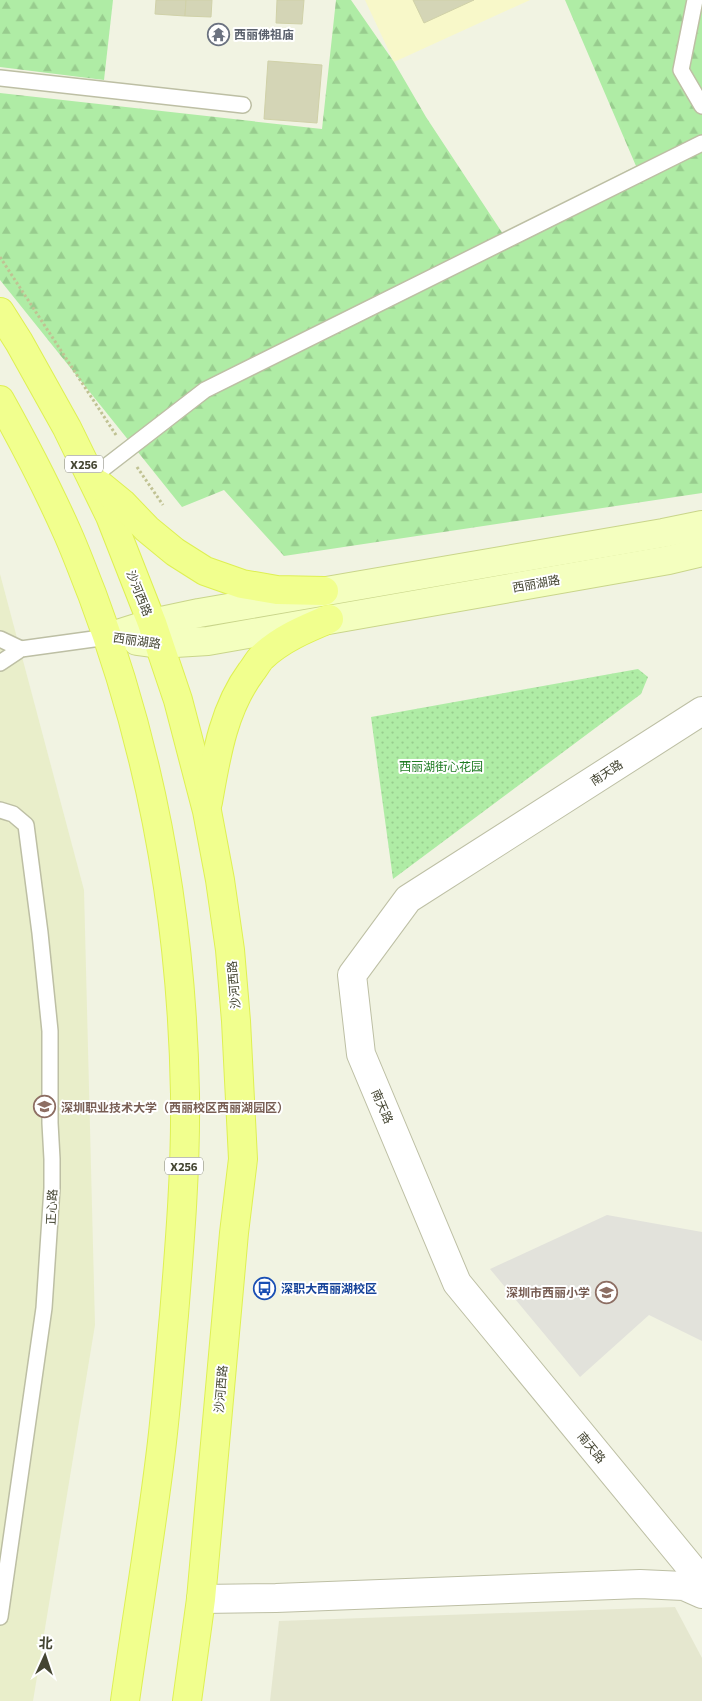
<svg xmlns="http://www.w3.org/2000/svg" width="702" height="1701" font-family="Commissioner,'Noto Sans SC',sans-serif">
<defs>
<pattern id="forest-firs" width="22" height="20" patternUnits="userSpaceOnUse" patternTransform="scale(1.25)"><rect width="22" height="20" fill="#afeca5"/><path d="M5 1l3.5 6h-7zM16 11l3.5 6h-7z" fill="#98cc8e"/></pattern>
<pattern id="park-dots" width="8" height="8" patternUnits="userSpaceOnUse" patternTransform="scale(1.25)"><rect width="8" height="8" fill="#afeca5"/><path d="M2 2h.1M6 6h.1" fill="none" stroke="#98cc8e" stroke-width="1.8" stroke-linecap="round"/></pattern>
</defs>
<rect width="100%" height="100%" fill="#f1f3e2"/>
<polygon fill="#e5e7cf" points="675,1607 702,1658 702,1701 270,1701 279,1621"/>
<polygon fill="#f8f8c9" points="365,0 530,0 394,62"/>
<polygon fill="#e9eeca" points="0,574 84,890 95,1325 33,1701 0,1701"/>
<g fill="url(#forest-firs)">
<polygon points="0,0 113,0 104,80 0,67"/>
<polygon points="336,0 351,0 394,62 426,117 503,234 636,166 565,0 702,0 702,493 284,556 224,490 182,507 0,280 0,93 322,129"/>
</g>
<polygon fill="url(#park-dots)" points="638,669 648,677 641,694 393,879 371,717"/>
<polygon fill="#e2e2db" points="607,1215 702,1232 702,1341 649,1315 580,1377 490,1269"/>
<g fill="#d4d5b6" stroke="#d0d1a8">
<polygon points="156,0 186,0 185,16 155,14"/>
<polygon points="186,0 212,0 211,17 185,16"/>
<polygon points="277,0 304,0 302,24 276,23"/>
<polygon points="413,0 474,0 424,23"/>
<polygon points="268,61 322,65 317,123 264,119"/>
</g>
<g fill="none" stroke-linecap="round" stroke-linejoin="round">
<defs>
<g id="service">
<polyline points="695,0 681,70 702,106"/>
<polyline points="0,78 243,105"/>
<polyline points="91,478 205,390 702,143"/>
<polyline points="0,639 21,649"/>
<polyline points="0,663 21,649 108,637"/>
<polyline points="0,810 13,814 26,825 40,933 50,1031 50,1123 52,1159 52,1188 44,1308 0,1617"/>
</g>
<polyline id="minor" points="201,1599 276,1598 640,1584 684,1586 702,1594"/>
<polyline id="tertiary" points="702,711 408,899 352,975 361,1054 457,1283 702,1581"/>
<g id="secondary">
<polyline points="108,637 152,623 199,613 663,533 702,525"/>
<polyline points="137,641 159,644 208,641 669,560 702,552"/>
</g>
<g id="primary">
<polyline points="0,312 19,342 67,428 110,516 152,623 178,700 207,811 220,880 230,950 236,1021 243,1159 234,1233 201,1599 187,1701"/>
<path d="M0,400C24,443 47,487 67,532C76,552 84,574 92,594C152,753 182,924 185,1094C186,1168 180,1241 174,1315C170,1357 167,1399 162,1442C152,1528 137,1615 125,1701"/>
<polyline points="100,485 122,503 147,529 175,552 205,571 242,584 277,590 324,591"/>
<path d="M208,802C216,757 223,710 251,672C255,667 258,661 262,657C281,639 305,629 329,619"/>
</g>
</defs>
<use href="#service" stroke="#bdbfa4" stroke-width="18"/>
<use href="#minor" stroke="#bdbfa4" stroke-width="30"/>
<use href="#tertiary" stroke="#bdbfa4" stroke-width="30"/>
<use href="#secondary" stroke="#c9d58a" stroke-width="30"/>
<use href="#primary" stroke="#def053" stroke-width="30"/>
<g stroke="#c0c293" stroke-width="3" stroke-dasharray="2.5 2.5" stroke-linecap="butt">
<polyline points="0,257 116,435"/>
<polyline points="137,467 163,505"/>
</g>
<use href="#service" stroke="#fff" stroke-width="15"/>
<use href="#minor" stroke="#fff" stroke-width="28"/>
<use href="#tertiary" stroke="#fff" stroke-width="28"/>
<use href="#secondary" stroke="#f4ffbf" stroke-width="28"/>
<use href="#primary" stroke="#f1ff8e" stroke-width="28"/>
</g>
<defs>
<symbol id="temple-ring" viewBox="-11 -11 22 22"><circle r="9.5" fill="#fff" stroke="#6b7280" stroke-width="1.5"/><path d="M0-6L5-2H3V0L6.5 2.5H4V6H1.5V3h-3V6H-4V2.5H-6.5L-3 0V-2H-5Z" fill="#6b7280"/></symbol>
<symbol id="university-ring" viewBox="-11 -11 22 22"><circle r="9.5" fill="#fff" stroke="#8d6e63" stroke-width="1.5"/><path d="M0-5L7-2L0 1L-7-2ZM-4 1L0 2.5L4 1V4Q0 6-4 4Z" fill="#8d6e63"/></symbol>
<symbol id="bus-ring" viewBox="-11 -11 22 22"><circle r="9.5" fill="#fff" stroke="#1a4fb4" stroke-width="1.5"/><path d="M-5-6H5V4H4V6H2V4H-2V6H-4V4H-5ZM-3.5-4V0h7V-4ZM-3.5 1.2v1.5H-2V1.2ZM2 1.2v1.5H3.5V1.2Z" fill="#1a4fb4"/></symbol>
<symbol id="school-ring" viewBox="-11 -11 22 22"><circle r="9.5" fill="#fff" stroke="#8d6e63" stroke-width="1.5"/><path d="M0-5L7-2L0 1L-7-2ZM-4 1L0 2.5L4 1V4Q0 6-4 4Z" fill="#8d6e63"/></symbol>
</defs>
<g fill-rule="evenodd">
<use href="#temple-ring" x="206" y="22" width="25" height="25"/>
<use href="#university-ring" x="32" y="1094" width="25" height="25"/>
<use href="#bus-ring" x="252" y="1276" width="25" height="25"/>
<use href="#school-ring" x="594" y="1280" width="25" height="25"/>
</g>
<g text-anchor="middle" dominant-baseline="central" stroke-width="4" stroke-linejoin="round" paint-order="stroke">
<g fill="#fff" stroke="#7c7d70" stroke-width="1">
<rect x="65" y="455.5" width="38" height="17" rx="4"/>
<rect x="165" y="1157.5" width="38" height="17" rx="4"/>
</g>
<g font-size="11" font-weight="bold" fill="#444532">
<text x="84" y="464">X256</text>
<text x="184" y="1166">X256</text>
</g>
<g font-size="12" font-weight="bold" fill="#5b616d" stroke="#fff" text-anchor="start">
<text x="234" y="34">西丽佛祖庙</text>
</g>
<g font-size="12" fill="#444532" stroke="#fff">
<text transform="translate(536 583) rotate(-10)">西丽湖路</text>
<text transform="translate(140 593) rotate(68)">沙河西路</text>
<text transform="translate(137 640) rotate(8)">西丽湖路</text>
<text transform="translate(606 772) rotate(-33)">南天路</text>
<text transform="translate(233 985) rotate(-95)">沙河西路</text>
<text transform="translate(383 1106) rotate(67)">南天路</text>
<text transform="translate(51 1207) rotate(-87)">正心路</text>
<text transform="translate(220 1389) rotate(-85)">沙河西路</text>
<text transform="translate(592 1447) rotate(51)">南天路</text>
</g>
<g font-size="12" fill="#207c23" stroke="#fff">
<text x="441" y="766">西丽湖街心花园</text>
</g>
<g font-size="12" font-weight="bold" fill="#785e54" stroke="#fff" text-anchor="start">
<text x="61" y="1107">深圳职业技术大学（西丽校区西丽湖园区）</text>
<text x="590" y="1292" text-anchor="end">深圳市西丽小学</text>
</g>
<g font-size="12" font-weight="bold" fill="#164399" stroke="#fff" text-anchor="start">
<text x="281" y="1288">深职大西丽湖校区</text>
</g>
</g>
<g transform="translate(45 1656) rotate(3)" stroke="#ffffff" stroke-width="4" paint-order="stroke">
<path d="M0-4L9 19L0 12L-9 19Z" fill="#444532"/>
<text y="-8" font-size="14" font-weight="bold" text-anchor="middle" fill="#444532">北</text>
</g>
</svg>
